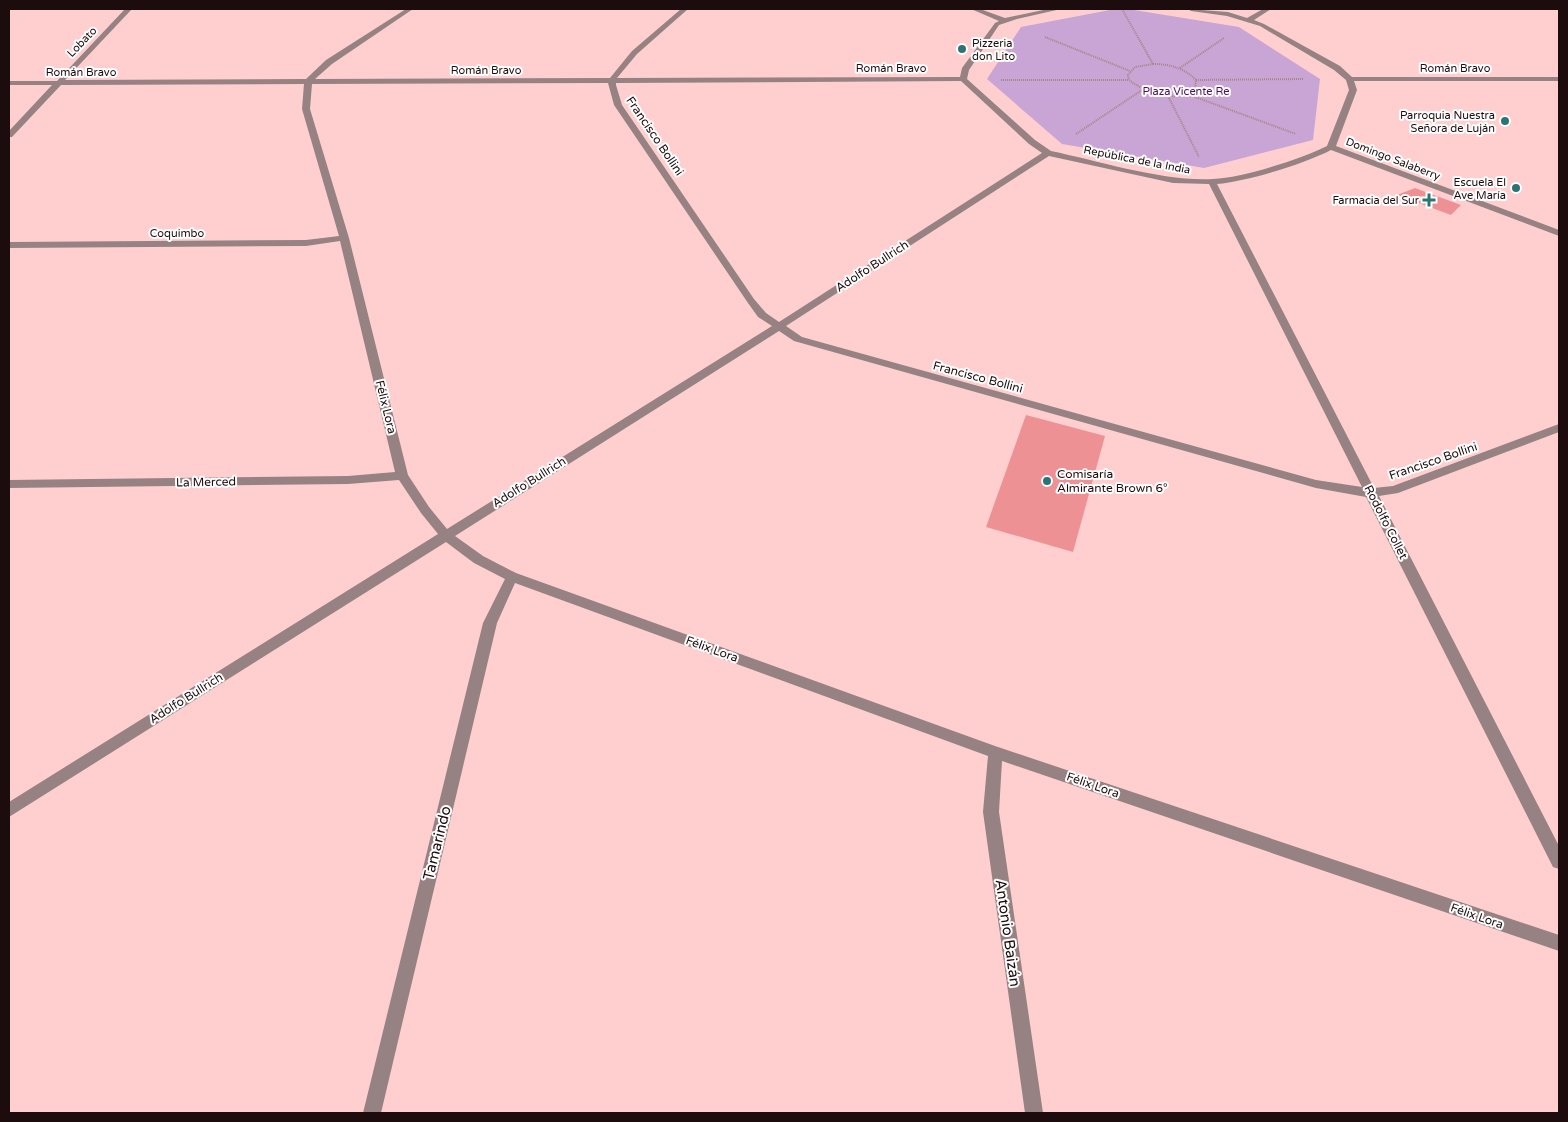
<svg xmlns="http://www.w3.org/2000/svg" width="1568" height="1122" font-family="'Varela Round',sans-serif">
<rect width="100%" height="100%" fill="#ffcfd0"/>
<polygon fill="#c9a5d5" points="1115,9 1128,9 1239,27 1320,79 1313,140 1204,168 1062,144 987,79 1021,27"/>
<g fill="#ee9195">
<polygon points="1415,188 1461,205 1451,215 1397,195"/>
<polygon points="1026,415 1105,436 1073,552 986,527"/>
</g>
<g fill="none" stroke-linecap="round" stroke-linejoin="round">
<g stroke="#a88485" stroke-width="2" stroke-dasharray="1 1" stroke-linecap="butt">
<polyline points="1122,9 1153,64"/>
<polyline points="1045,37 1130,71"/>
<path d="M1153,64C1170,64 1184,68 1196,80L1195,89C1177,104 1146,93 1129,80L1128,75L1135,67Z"/>
<polyline points="1180,68 1224,38"/>
<polyline points="1001,80 1129,80"/>
<polyline points="1196,80 1304,79"/>
<polyline points="1187,94 1296,134"/>
<polyline points="1168,96 1199,157"/>
<polyline points="1076,134 1142,90"/>
</g>
<path fill="#968282" fill-rule="evenodd" d="M125,9H132L65,80L306,79L326,60L406,9H413L332,64L315,79L610,78L632,51L681,9H688L637,54L617,78L960,77L962,68L995,23L999,21L971,9H980L1005,18L1048,9H1061L1017,19L999,25L969,70L967,79L1035,140L1051,151C1099,161 1165,182 1213,179C1242,178 1301,159 1327,146L1349,90L1346,80L1334,70L1260,26L1227,16L1191,11L1188,9L1228,12L1247,18L1263,9H1271L1254,20L1264,24L1340,66L1352,77H1559V81H1354L1357,90L1336,146L1559,230V236L1331,150C1304,164 1248,181 1217,184L1374,488L1393,486L1559,424V432L1398,493L1379,496L1559,846V869L1553,867L1366,497L1316,488L794,341L779,331L455,536L483,556L516,573L995,746L1559,935V951L1002,761L999,812L1043,1113H1025L983,812L988,756L515,583L497,623L381,1113H363L483,623L505,579L474,563L446,542L9,817V802L438,534L421,513L399,480L348,484L9,488V480L348,476L395,472L340,241L306,246L9,248V242L306,240L339,236L302,109L304,84L61,85L12,137H9V131L52,85H9V81H57ZM961,81L1029,144L1042,153L779,322L766,313L754,299L622,105L616,85V83ZM608,83L614,105L748,303L758,317L772,326L447,529L429,507L408,475L349,238L310,109L312,84ZM1049,156L1173,183L1209,184L1362,487L1316,480L802,337L786,326Z"/>
</g>
<g fill="#2a7476" stroke="#fefefe" stroke-width="2">
<circle cx="962" cy="49" r="5"/>
<circle cx="1505" cy="121" r="5"/>
<circle cx="1516" cy="188" r="5"/>
<path d="M1426.5 192.5h5v5h5v5h-5v5h-5v-5h-5v-5h5z"/>
<circle cx="1047" cy="481" r="5"/>
</g>
<g text-anchor="middle" dominant-baseline="central" stroke-width="4" stroke-linejoin="round" paint-order="stroke">
<g font-size="11" fill="#1c0c0d" stroke="#fefefe">
<text transform="translate(82 42) rotate(-46)">Lobato</text>
<text x="891" y="68">Román Bravo</text>
<text x="1455" y="68">Román Bravo</text>
<text x="486" y="70">Román Bravo</text>
<text x="81" y="72">Román Bravo</text>
<text transform="translate(1393 159) rotate(21)">Domingo Salaberry</text>
<text transform="translate(1137 160) rotate(11)">República de la India</text>
<text x="177" y="233">Coquimbo</text>
</g>
<g font-size="11" fill="#1c0c0d" stroke="#fefefe" text-anchor="end">
<text x="972" y="43" text-anchor="start">Pizzeria<tspan x="972" dy="13">don Lito</tspan></text>
<text x="1495" y="115">Parroquia Nuestra<tspan x="1495" dy="13">Señora de Luján</tspan></text>
<text x="1506" y="182">Escuela El<tspan x="1506" dy="13">Ave María</tspan></text>
<text x="1419" y="200">Farmacia del Sur</text>
</g>
<g font-size="11" fill="#4f0c62" stroke="#fefefe">
<text x="1186" y="91">Plaza Vicente Re</text>
</g>
<g font-size="12" fill="#1c0c0d" stroke="#fefefe">
<text transform="translate(655 136) rotate(56)">Francisco Bollini</text>
<text transform="translate(872 266) rotate(-33)">Adolfo Bullrich</text>
<text transform="translate(978 377) rotate(15)">Francisco Bollini</text>
<text transform="translate(386 407) rotate(76)">Félix Lora</text>
<text transform="translate(1433 461) rotate(-19)">Francisco Bollini</text>
<text transform="translate(206 482) rotate(-1)">La Merced</text>
<text transform="translate(529 482) rotate(-32)">Adolfo Bullrich</text>
<text transform="translate(1386 522) rotate(63)">Rodolfo Collet</text>
<text transform="translate(712 649) rotate(20)">Félix Lora</text>
<text transform="translate(186 698) rotate(-32)">Adolfo Bullrich</text>
<text transform="translate(1093 785) rotate(19)">Félix Lora</text>
<text transform="translate(1477 916) rotate(19)">Félix Lora</text>
</g>
<g font-size="12" fill="#1c0c0d" stroke="#fefefe" text-anchor="start">
<text x="1057" y="474">Comisaría<tspan x="1057" dy="14">Almirante Brown 6°</tspan></text>
</g>
<g font-size="15" fill="#1c0c0d" stroke="#fefefe">
<text transform="translate(437 843) rotate(-76)">Tamarindo</text>
<text transform="translate(1008 933) rotate(82)">Antonio Baizán</text>
</g>
</g>
<rect width="1568" height="1122" fill="none" stroke="#1c0c0d" stroke-width="20"/>
</svg>
